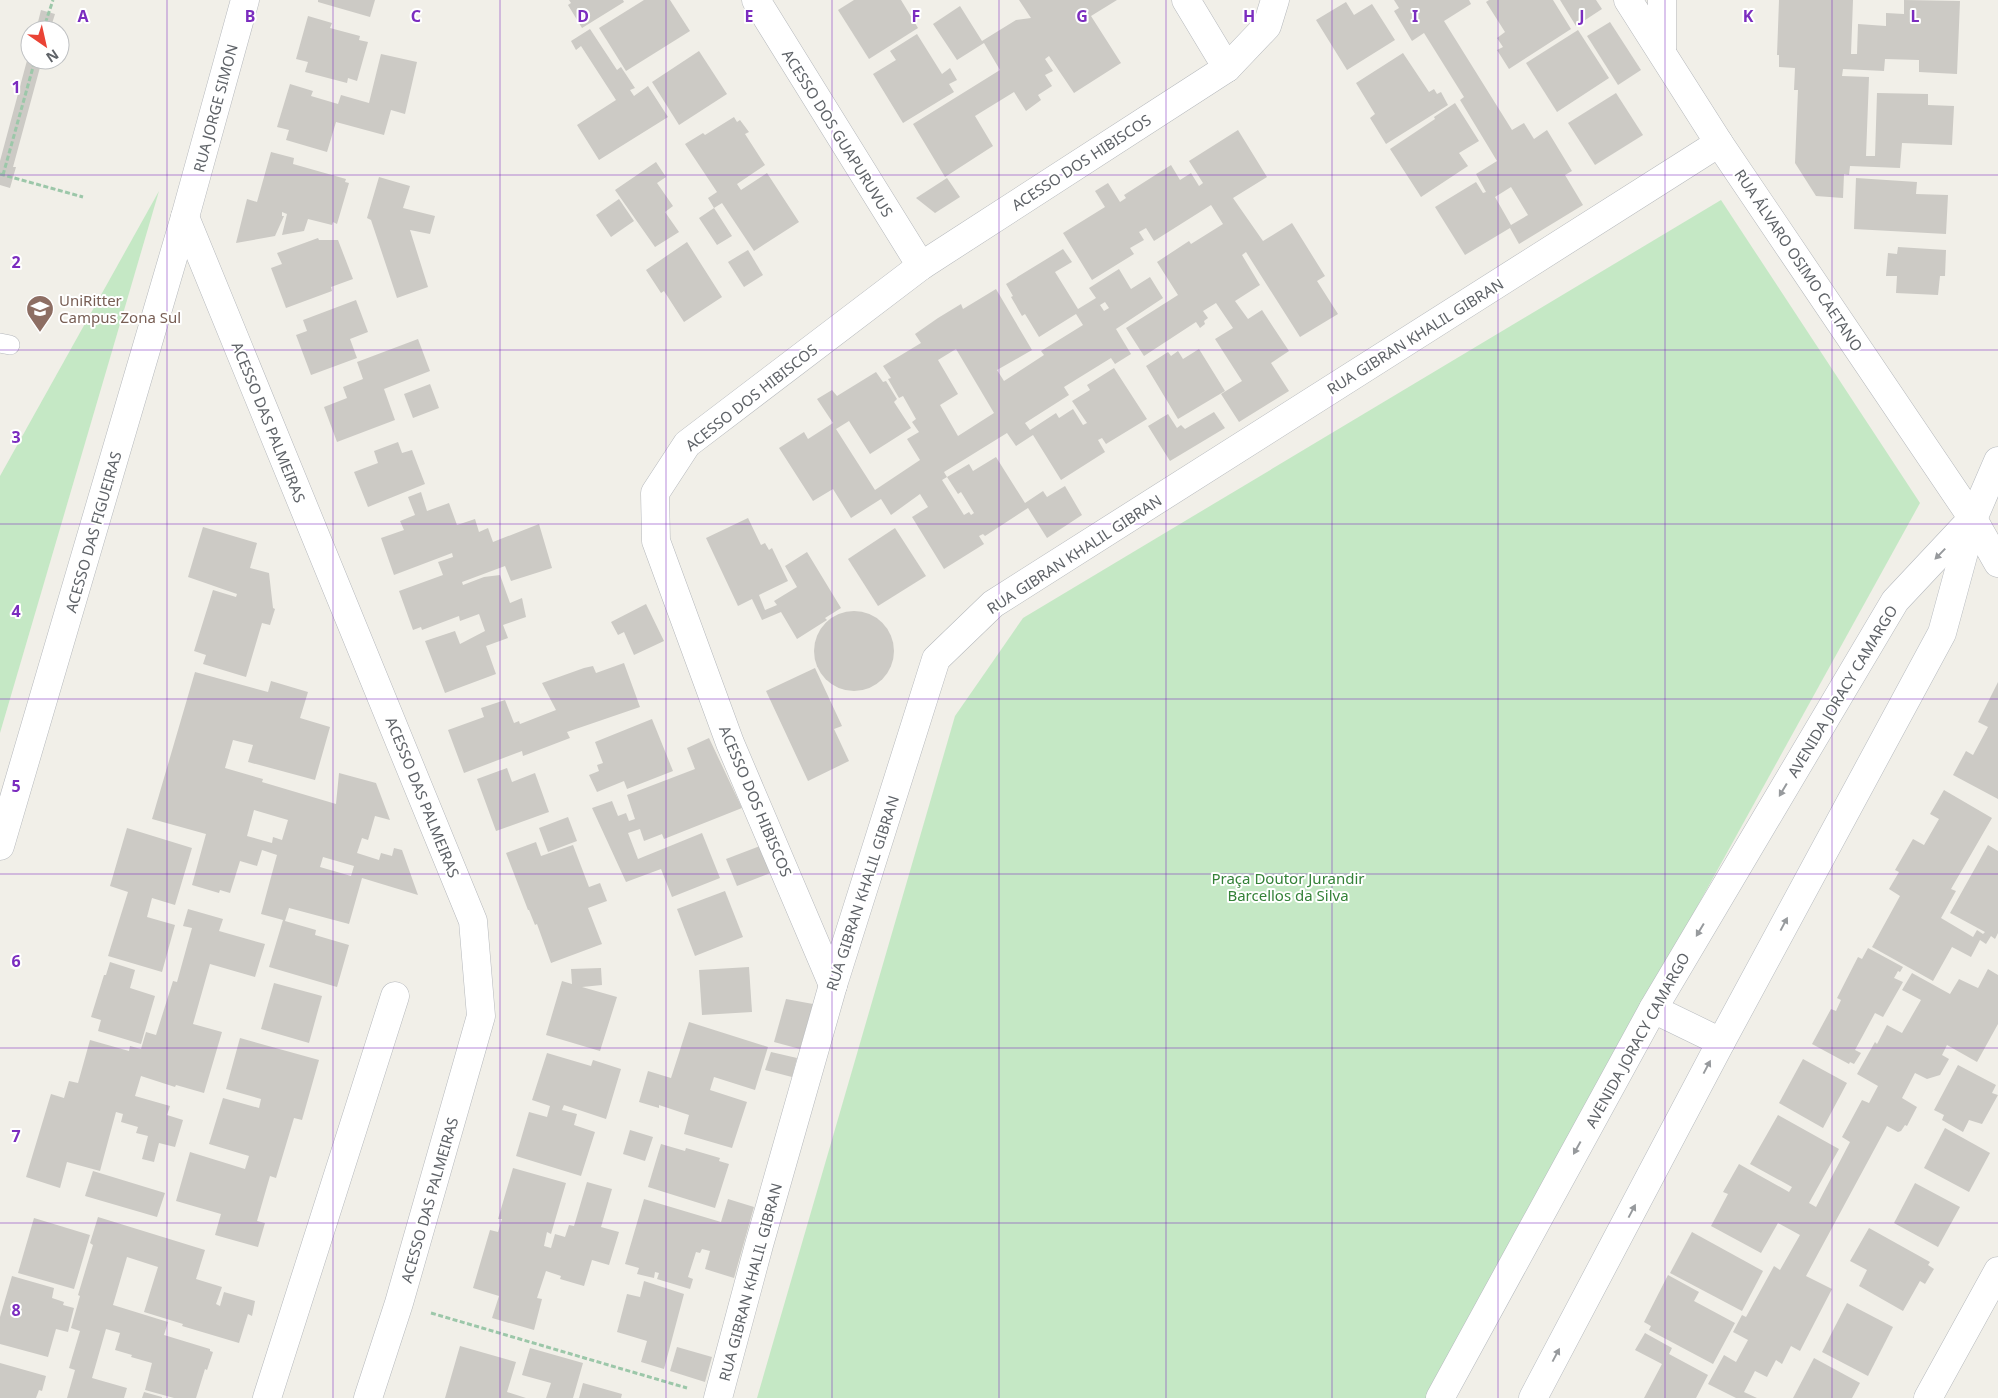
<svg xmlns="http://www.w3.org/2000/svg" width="1998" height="1398" font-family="'Noto Sans',sans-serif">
<rect width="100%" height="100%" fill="#f1efe8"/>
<g fill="#c5e8c5">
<polygon points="159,191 0,733 0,476"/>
<polygon points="1721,200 1920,503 1426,1398 757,1398 955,716 1023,618"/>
</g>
<g fill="#cccac5" fill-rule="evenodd">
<polygon points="318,0 375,0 370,17 318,2"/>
<polygon points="569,0 623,0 624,2 582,28 568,5 571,3"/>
<polygon points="644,0 670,0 690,31 626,71 599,28"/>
<polygon points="854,0 901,0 918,28 869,59 838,10"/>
<polygon points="1019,0 1117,0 1091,16 1121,63 1074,93 1049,56 1045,59 1053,71 1045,75 1052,86 1038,95 1041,100 1026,111 1014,92 975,116 993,146 945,177 913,124 1000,70 984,43 957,60 933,24 960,6 982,41 1016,20 1031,18"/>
<path d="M1394,0H1469L1471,4L1444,21L1512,130L1524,123L1534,139L1547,130L1572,171L1565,175L1583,205L1519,244L1510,228L1465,255L1435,207L1476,182L1483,193L1486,192L1476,174L1497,161L1460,100L1464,97L1424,33L1412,41L1394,11L1399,8ZM1511,187L1528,215L1511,225L1495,197Z"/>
<polygon points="1489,0 1553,0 1571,29 1509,69 1497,50 1503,47 1497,38 1505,32 1486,2"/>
<polygon points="1560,0 1596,0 1602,9 1576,26"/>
<polygon points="1779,0 1853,0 1851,54 1857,54 1858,24 1886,26 1886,13 1904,14 1904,0 1960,1 1957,74 1919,72 1919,60 1885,59 1884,71 1843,69 1842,76 1869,77 1866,156 1875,156 1877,93 1928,94 1928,105 1954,106 1952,145 1902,143 1900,168 1850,166 1849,175 1844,174 1843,198 1816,196 1795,163 1798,90 1794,90 1795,68 1779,67 1779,55 1777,55"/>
<polygon points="1346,2 1354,15 1372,4 1395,40 1347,70 1316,20"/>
<polygon points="41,10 55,14 50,30 36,30"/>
<polygon points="308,16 332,23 330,28 360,36 359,40 368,42 357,81 348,78 347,83 305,72 308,62 296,59"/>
<polygon points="1610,22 1641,70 1618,85 1587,36"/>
<polygon points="590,29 617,70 621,67 635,88 630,90 634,96 648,86 668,117 599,160 577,125 616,100 581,46 576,50 571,41"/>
<polygon points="1578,30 1609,78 1557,112 1526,63"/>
<polygon points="917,34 942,74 950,68 957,80 949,84 954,92 903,123 873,74 896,60 890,51"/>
<polygon points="699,51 727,94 679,125 652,82"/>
<polygon points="29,53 30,60 42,60 13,167 16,167 10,188 0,185 0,161"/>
<polygon points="1403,53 1429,92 1434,89 1437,94 1441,92 1448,105 1386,144 1370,118 1375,114 1356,83"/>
<polygon points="381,54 417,62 405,114 391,110 384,135 336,122 327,152 286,140 289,130 277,127 290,84 313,91 311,96 338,104 341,95 369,103"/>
<polygon points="1616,93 1643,135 1595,165 1568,123"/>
<polygon points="1455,103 1479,141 1459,153 1468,166 1421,197 1390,149 1435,119 1434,117"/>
<polygon points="734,117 737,122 740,120 749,132 745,134 765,165 737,184 741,190 767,173 799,222 754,251 722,203 714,208 732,236 717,245 699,218 714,208 708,198 717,192 685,144 703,133 705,135"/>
<polygon points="1238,130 1267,177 1233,198 1263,241 1292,223 1325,276 1317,281 1338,314 1300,337 1246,252 1242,255 1260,285 1235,301 1248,319 1262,310 1289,351 1271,363 1289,391 1239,422 1221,394 1242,381 1215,339 1233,328 1216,303 1203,311 1208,318 1204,321 1205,324 1200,328 1196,322 1144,356 1126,328 1178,295 1157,262 1189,241 1191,244 1223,224 1211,205 1154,241 1146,228 1139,232 1144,240 1130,248 1134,254 1092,280 1063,233 1105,207 1095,191 1108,183 1120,202 1126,198 1124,195 1171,165 1180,180 1191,173 1199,186 1203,183 1189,161"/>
<polygon points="271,152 294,158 293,164 346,179 345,182 349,183 337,224 333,222 332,225 308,219 304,231 282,235 287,214 282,212 282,216 284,216 275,236 236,243 247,199 257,202"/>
<polygon points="656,162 666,177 657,183 673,206 665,212 679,232 655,247 615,190"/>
<polygon points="379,177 410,186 403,208 435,216 430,234 410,230 428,287 397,298 371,220 367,218"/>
<polygon points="947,178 960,197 935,213 916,198"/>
<polygon points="1856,178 1917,182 1916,194 1948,195 1946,234 1854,229"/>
<polygon points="619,199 634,221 611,237 596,215"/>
<polygon points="318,238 319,240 338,240 353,279 331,287 332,291 286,308 271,268 282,264 277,253"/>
<polygon points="687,242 722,297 684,322 664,291 661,293 646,270"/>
<polygon points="1898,247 1946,250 1945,276 1940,276 1938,295 1896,293 1897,276 1886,276 1888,253 1897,254"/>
<path d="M1063,249L1072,262L1055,272L1078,309L1096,298L1089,288L1119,269L1131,289L1150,277L1163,298L1116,329L1131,354L1115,364L1111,358L1064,387L1069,395L1025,423L1030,430L1056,413L1059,418L1073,409L1083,425L1087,423L1072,401L1090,390L1087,385L1114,368L1147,419L1106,444L1102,438L1098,440L1105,452L1061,480L1033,435L1016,446L1007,433L944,472L947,477L942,480L964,515L969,512L971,515L974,513L961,492L958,494L947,477L969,464L973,471L996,457L1025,503L1043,491L1047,497L1065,486L1082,515L1047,538L1028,508L985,536L983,534L979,536L984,544L944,569L912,517L928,507L920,494L891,515L881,499L851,518L833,489L813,501L779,448L804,432L808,439L833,423L817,399L832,390L837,396L876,372L883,382L886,381L897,399L894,402L911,428L870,454L849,421L836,429L875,490L920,460L907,439L919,432L912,422L916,419L903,396L899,398L888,379L891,378L883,366L921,343L915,334L938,318L961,304L963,309L996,289L1032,350L997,370L1004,381L1044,355L1041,351L1083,325L1076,314L1039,337L1025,314L1022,316L1011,297L1013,296L1006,284ZM1105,302L1109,308L1104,311L1100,305ZM956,349L994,413L958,436L940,405L958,394L938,360Z"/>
<polygon points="748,250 763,275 744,287 728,262"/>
<polygon points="356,300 368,332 350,339 357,358 311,375 296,335 307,331 303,320"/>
<polygon points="418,339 430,371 384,389 395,420 337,442 324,407 347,398 343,387 363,379 357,362"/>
<polygon points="1199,349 1225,391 1178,419 1146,366 1168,352 1171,356 1178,351 1183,359"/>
<polygon points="430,384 439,408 413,418 404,394"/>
<polygon points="1214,412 1225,428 1170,461 1148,426 1168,414 1177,428 1181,425 1185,429"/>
<polygon points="398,442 402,453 412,450 425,484 368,507 354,472 378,463 374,451"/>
<polygon points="421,492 427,511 449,503 457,525 475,519 479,532 488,528 493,542 539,524 552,568 511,581 505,566 462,582 463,585 484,577 500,575 510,603 522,598 526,617 503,625 508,638 486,646 496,674 445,693 425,641 455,631 460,644 485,631 479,614 460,621 459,616 422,630 421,627 413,630 399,591 443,575 438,562 453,557 452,553 394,575 381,538 404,530 400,521 415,515 408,497"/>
<polygon points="748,518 761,545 765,543 769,550 772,548 788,581 759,595 765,610 777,605 774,601 797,587 785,566 807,552 841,608 825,618 827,620 797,639 781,612 762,620 752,599 738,606 706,538"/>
<polygon points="203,527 257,543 250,568 269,573 273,608 275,609 270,625 262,623 246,677 203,664 206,655 194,651 213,590 236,597 237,594 188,577"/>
<polygon points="895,528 926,576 878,606 848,559"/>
<polygon points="646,604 664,641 634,655 624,632 618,635 611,622"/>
<circle cx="854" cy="651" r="40"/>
<polygon points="624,663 640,707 567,732 570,738 523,756 522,751 464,773 448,730 484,717 481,708 505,700 514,723 519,721 520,724 556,710 542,683 584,668 593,666 596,673"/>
<polygon points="815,668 842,726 834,729 849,761 808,781 766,691"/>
<path d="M195,672L268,692L271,681L308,692L300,718L330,727L315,780L248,762L253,745L233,740L225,768L263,779L262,782L336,804L339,773L376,783L390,820L375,816L368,840L362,838L357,853L379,860L381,853L392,856L394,848L402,850L418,895L362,878L349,924L289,908L285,921L316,930L315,935L349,945L337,987L269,967L283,920L261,914L277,855L262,850L257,866L240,861L230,893L220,890L219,893L192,885L206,834L152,819ZM254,810L288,820L282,840L273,837L272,843L247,836ZM323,857L354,866L351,876L320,867Z"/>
<polygon points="1998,682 1998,799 1953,775 1966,751 1973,755 1988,727 1978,722"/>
<polygon points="652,719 673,771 627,789 624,781 597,792 589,775 599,771 597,765 603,763 595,742"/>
<polygon points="709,738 742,808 664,839 662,834 644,841 640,829 628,833 638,859 702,833 720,878 672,897 661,869 626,882 592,808 612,801 618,816 626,813 629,821 635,819 627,795 695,769 687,748"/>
<polygon points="507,768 512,782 535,773 549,812 496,831 477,779"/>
<polygon points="1944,790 1992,818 1951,889 1956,891 1941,918 1973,937 1977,930 1983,934 1985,932 1950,913 1988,845 1998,851 1998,933 1995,939 1991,936 1986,944 1980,940 1971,957 1952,947 1933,981 1872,947 1900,896 1889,889 1899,872 1895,870 1913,839 1924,845 1939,819 1930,814"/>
<polygon points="568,817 577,841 548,852 539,828"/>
<polygon points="127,828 192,848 175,905 152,898 147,917 175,925 162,972 108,956 128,892 110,886"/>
<polygon points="536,842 541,856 573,845 589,887 600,883 607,901 588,908 602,944 551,963 537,924 535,925 529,910 528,910 506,853"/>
<polygon points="760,846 773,872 737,886 726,859"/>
<polygon points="725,891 743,937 695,956 677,909"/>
<polygon points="188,909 223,919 219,931 265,944 255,977 210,964 193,1024 222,1032 204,1093 176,1085 175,1087 141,1076 135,1096 170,1106 167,1115 183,1120 175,1147 159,1143 154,1162 142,1159 148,1136 136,1133 138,1127 121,1122 123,1114 116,1112 100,1171 67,1162 60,1188 26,1177 51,1094 64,1098 69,1081 78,1083 90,1040 129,1051 130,1046 141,1049 146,1032 156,1035 173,981 177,982 192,928 183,926"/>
<polygon points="1868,948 1903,967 1900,972 1898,971 1894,978 1903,982 1883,1017 1875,1013 1855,1050 1861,1053 1854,1064 1850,1062 1849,1064 1812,1044 1831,1009 1836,1011 1841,1000 1837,998 1858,957 1862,959"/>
<polygon points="110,962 135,970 130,988 155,996 141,1044 98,1031 101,1020 91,1017 104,975 106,975"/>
<polygon points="749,967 752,1012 702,1015 699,970"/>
<polygon points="601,968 602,985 582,987 617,997 600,1051 546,1035 562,981 572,984 571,969"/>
<polygon points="1988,969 1998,975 1998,1024 1977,1062 1947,1045 1942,1055 1949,1059 1940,1075 1927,1079 1915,1073 1902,1098 1917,1107 1907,1126 1905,1125 1901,1131 1898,1132 1887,1126 1806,1276 1832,1289 1800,1351 1791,1346 1782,1364 1776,1360 1767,1377 1755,1371 1744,1392 1757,1398 1736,1398 1708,1384 1724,1355 1736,1362 1748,1340 1733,1332 1742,1315 1746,1317 1774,1266 1780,1270 1800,1235 1778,1223 1761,1253 1711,1226 1728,1194 1723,1192 1739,1164 1789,1192 1792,1187 1750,1164 1778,1115 1839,1149 1809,1203 1816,1207 1850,1142 1842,1137 1862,1100 1869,1103 1878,1086 1857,1074 1875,1042 1877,1044 1887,1025 1902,1033 1921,1000 1902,990 1912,973 1950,994 1959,979 1978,988"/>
<polygon points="274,983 322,996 309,1043 261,1029"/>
<polygon points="786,999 813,1004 800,1049 774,1042"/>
<polygon points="689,1022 768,1047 755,1090 714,1077 710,1090 747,1102 732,1148 684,1134 689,1115 659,1105 659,1108 639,1102 648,1071 671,1078"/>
<polygon points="240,1038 319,1060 302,1120 294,1118 276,1178 270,1176 257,1221 265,1223 258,1247 215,1235 221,1214 176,1201 190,1152 245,1169 249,1156 209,1144 223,1098 259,1108 261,1099 226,1089"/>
<polygon points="771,1052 797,1058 792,1077 765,1070"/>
<polygon points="547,1053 591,1066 593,1060 621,1069 606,1119 564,1105 562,1110 577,1114 574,1125 595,1132 581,1176 516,1156 529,1112 547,1117 550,1106 532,1100"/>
<polygon points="1803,1059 1847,1083 1823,1128 1779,1103"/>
<polygon points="1958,1065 1996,1085 1992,1093 1998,1095 1982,1124 1969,1120 1963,1132 1942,1120 1944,1115 1934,1110"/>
<polygon points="1945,1128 1990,1153 1969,1192 1924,1168"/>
<polygon points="630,1130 653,1137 645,1161 623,1154"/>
<polygon points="661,1144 685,1151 686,1148 720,1158 719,1161 729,1164 715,1208 648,1187"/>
<polygon points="513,1168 566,1183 551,1234 547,1232 544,1246 551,1248 555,1234 565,1237 569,1225 574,1226 587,1182 612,1189 601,1227 619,1232 609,1265 592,1260 584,1286 560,1279 561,1276 546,1271 537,1298 542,1299 534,1330 492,1318 499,1296 473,1288 490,1230 498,1232 502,1219 498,1219"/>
<polygon points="93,1171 165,1193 157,1217 85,1196"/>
<polygon points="1915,1183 1960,1207 1938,1247 1894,1223"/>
<polygon points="644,1199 721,1222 728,1199 754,1207 734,1278 705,1269 710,1251 702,1249 700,1253 696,1252 688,1277 693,1279 690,1289 657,1279 659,1273 655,1272 654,1278 637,1274 639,1268 625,1264"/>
<polygon points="98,1217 205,1250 196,1279 222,1287 216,1304 220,1306 224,1292 255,1301 252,1316 248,1314 239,1343 182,1326 183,1324 144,1312 158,1267 127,1257 113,1305 168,1322 164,1335 210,1349 210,1351 213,1352 207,1370 205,1369 196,1398 174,1398 145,1390 152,1363 131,1357 132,1355 115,1350 120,1333 106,1329 92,1378 127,1388 124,1398 67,1398 75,1370 69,1368 80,1331 71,1328 80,1296 78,1295 93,1245 90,1243"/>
<polygon points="34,1218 90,1235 74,1289 18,1273"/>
<polygon points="1869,1228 1930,1262 1928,1265 1934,1269 1925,1284 1920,1281 1903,1311 1859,1286 1867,1270 1850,1261"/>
<polygon points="1692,1232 1763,1271 1742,1311 1670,1273"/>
<polygon points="1668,1275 1699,1292 1694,1301 1735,1323 1713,1364 1649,1330 1651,1326 1644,1322"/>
<polygon points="12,1276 54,1288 52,1298 64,1302 63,1305 74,1308 68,1332 56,1329 48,1357 0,1344 0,1317"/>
<polygon points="644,1281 684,1294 664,1369 641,1362 647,1341 617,1332 627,1294 640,1297"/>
<polygon points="1847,1303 1893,1327 1868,1376 1822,1352"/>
<polygon points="1645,1333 1672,1348 1669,1354 1708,1375 1696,1398 1644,1398 1662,1364 1635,1350"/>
<polygon points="460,1346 516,1362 507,1392 526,1398 445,1398"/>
<polygon points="677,1347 712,1357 705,1382 670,1371"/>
<polygon points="530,1348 583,1363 573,1398 546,1398 551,1383 522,1375"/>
<polygon points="1814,1358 1860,1383 1852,1398 1793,1398"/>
<polygon points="0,1363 46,1376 42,1391 39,1390 36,1398 0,1398"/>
<polygon points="583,1383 622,1394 621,1398 579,1398"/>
<polygon points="144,1392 162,1397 162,1398 142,1398"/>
</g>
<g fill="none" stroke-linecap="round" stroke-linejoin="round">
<defs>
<polyline id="lane" points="0,343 10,345"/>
<g id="street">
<polyline points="756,0 921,266"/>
<polyline points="1186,0 1227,68"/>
<polyline points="1628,0 1719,143 1973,519 1998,563"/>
<polyline points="1662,51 1662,0"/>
<polyline points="185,217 473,921 481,1016 399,1303 368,1398"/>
<polyline points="0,846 185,217 245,0"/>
<polyline points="833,985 730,743 656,541 655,493 687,444 921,266 1227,68 1267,26 1275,0"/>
<polyline points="267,1398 395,996"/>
<polyline points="718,1398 759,1245 833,985 936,659 993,604 1719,143"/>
<polyline points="1928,1398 1998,1271"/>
</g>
<g id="secondary">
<polyline points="1653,1009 1721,1042"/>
<polyline points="1440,1398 1653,1009 1895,601 1970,521"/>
<polyline points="1533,1398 1721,1042 1942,633 1973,519 1998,461"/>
</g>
</defs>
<use href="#lane" stroke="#b5b8bc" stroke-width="20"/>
<use href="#street" stroke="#b5b8bc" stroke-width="29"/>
<use href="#secondary" stroke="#b6babf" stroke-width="29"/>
<g stroke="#9cc7a9" stroke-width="3" stroke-dasharray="5 2.5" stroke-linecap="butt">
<polyline points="43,30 53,0"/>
<polyline points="0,174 83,197"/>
<polyline points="3,175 35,60"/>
<polyline points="431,1313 687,1388"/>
</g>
<use href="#lane" stroke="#fff" stroke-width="19"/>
<use href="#street" stroke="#fff" stroke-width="28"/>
<use href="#secondary" stroke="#fff" stroke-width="28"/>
</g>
<defs><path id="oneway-solid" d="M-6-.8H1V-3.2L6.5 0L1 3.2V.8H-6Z" transform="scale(1.25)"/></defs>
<g fill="#979a9d">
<use href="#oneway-solid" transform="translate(1940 554) rotate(134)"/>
<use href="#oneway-solid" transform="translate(1783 790) rotate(121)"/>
<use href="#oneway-solid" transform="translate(1784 924) rotate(-62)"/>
<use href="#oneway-solid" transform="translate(1700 930) rotate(121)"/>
<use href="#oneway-solid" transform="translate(1707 1067) rotate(-62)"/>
<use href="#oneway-solid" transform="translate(1577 1148) rotate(119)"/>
<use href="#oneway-solid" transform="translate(1632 1211) rotate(-62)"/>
<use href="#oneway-solid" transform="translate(1556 1355) rotate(-62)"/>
</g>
<path fill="none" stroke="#7b2cbf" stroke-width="1" stroke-opacity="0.55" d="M167,0V1398M333,0V1398M500,0V1398M666,0V1398M832,0V1398M999,0V1398M1166,0V1398M1332,0V1398M1498,0V1398M1665,0V1398M1832,0V1398M0,175H1998M0,350H1998M0,524H1998M0,699H1998M0,874H1998M0,1048H1998M0,1223H1998"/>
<defs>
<symbol id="university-pin" viewBox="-11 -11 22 30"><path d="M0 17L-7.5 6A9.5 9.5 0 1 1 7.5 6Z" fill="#8d6e63" stroke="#fff"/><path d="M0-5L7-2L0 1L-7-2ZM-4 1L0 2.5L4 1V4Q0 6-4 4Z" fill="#fff"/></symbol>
</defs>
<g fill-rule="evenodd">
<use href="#university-pin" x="24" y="293" width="32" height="43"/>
</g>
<g text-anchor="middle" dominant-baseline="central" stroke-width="4" stroke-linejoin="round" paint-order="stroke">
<g font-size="15" fill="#5f6368" stroke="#fff">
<text transform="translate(215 108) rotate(-75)">RUA JORGE SIMON</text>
<text transform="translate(838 133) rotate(58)">ACESSO DOS GUAPURUVUS</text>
<text transform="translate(1081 162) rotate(-33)">ACESSO DOS HIBISCOS</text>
<text transform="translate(1799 260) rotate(56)">RUA ÁLVARO OSIMO CAETANO</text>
<text transform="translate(1415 336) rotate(-32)">RUA GIBRAN KHALIL GIBRAN</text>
<text transform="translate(751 397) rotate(-38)">ACESSO DOS HIBISCOS</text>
<text transform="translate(269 422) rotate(68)">ACESSO DAS PALMEIRAS</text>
<text transform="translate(93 532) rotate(-74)">ACESSO DAS FIGUEIRAS</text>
<text transform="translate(1074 554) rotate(-33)">RUA GIBRAN KHALIL GIBRAN</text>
<text transform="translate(1842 691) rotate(-59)">AVENIDA JORACY CAMARGO</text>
<text transform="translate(423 797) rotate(68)">ACESSO DAS PALMEIRAS</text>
<text transform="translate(756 801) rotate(67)">ACESSO DOS HIBISCOS</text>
<text transform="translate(862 893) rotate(-72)">RUA GIBRAN KHALIL GIBRAN</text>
<text transform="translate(1637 1040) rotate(-61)">AVENIDA JORACY CAMARGO</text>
<text transform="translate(429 1200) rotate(-74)">ACESSO DAS PALMEIRAS</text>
<text transform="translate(750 1282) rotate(-75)">RUA GIBRAN KHALIL GIBRAN</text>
</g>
<g font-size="15" fill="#785e54" stroke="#fff" text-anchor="start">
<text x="59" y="300">UniRitter<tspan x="59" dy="17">Campus Zona Sul</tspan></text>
</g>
<g font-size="15" fill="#348238" stroke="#fff">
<text x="1288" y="878">Praça Doutor Jurandir<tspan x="1288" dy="17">Barcellos da Silva</tspan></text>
</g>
</g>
<g font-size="16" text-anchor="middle" font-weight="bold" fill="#7b2cbf" stroke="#fff" stroke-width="4" stroke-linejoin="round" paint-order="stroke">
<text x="83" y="22">A</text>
<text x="250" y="22">B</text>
<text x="416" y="22">C</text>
<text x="583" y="22">D</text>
<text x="749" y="22">E</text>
<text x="916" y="22">F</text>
<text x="1082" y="22">G</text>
<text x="1249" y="22">H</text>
<text x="1415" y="22">I</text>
<text x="1582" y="22">J</text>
<text x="1748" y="22">K</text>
<text x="1915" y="22">L</text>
<text x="16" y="93">1</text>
<text x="16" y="268">2</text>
<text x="16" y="443">3</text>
<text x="16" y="617">4</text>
<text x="16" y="792">5</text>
<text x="16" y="967">6</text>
<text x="16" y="1142">7</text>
<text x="16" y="1316">8</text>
</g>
<g transform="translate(45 45) rotate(146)"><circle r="24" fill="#ffffff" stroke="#bfc1c3"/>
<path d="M0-4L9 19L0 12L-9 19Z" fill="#ea4335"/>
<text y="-8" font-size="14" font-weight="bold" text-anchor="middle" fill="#5f6368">N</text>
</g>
</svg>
